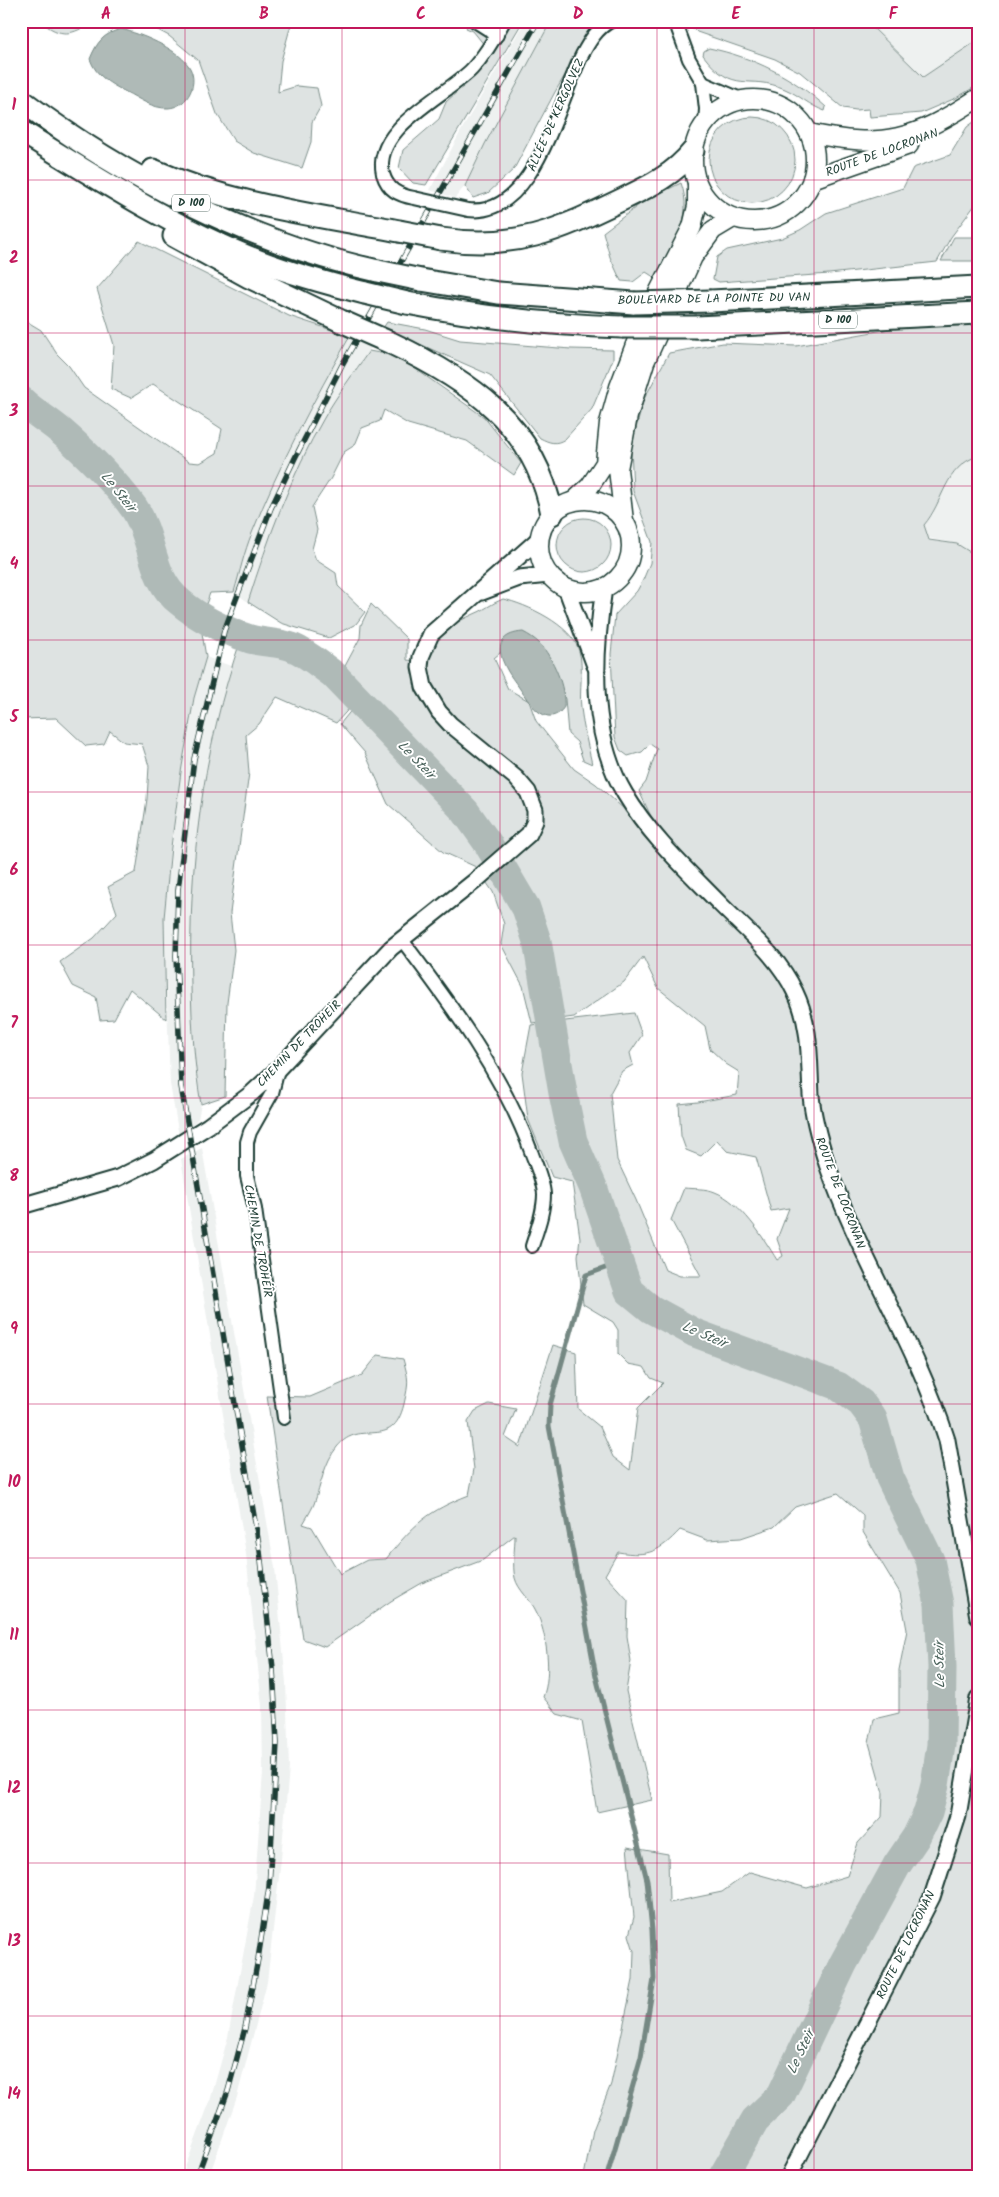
<svg xmlns="http://www.w3.org/2000/svg" width="999" height="2197" font-family="Kalam,sans-serif">
<rect width="100%" height="100%" fill="#fff"/>
<filter id="ink" filterUnits="userSpaceOnUse"><feTurbulence type="fractalNoise" baseFrequency=".02" numOctaves="2"/><feDisplacementMap in="SourceGraphic" scale="10" xChannelSelector="R" yChannelSelector="G"/><feConvolveMatrix kernelMatrix="1 2 1 2 8 2 1 2 1" color-interpolation-filters="sRGB"/></filter>
<g filter="url(#ink)">
<g fill="#eef1f0">
<polygon points="525,21 551,21 485,144 465,186 455,198 430,190 462,129"/>
<polygon points="866,21 978,21 978,40 923,77"/>
<polygon points="350,336 373,344 324,418 298,470 262,557 248,602 234,592 250,536 269,491 305,418"/>
<polygon points="978,456 978,557 957,544 928,538 924,525 933,514 942,492 959,465"/>
<polygon points="206,657 231,666 211,746 200,810 196,1080 201,1104 198,1119 179,1136 170,1084 164,918 181,772 194,698"/>
<polygon points="202,1148 275,1568 286,1683 289,1768 281,1859 267,1982 237,2097 209,2176 182,2176 210,2101 228,2037 254,1896 263,1772 262,1706 246,1554 181,1159"/>
</g>
<g fill="#dee3e2" stroke="#7e908b">
<path d="M40,21H93C72,36 61,38 40,21Z"/>
<polygon points="141,21 292,21 281,61 278,92 297,86 317,88 321,106 312,122 311,142 302,168 254,153 234,141 217,114 198,60 169,36"/>
<polygon points="470,21 523,21 426,185 413,183 399,168 403,150 439,119 446,102 459,90 485,46 473,31 466,28"/>
<polygon points="551,21 597,21 555,92 514,169 488,193 473,198 465,186 485,144"/>
<polygon points="690,21 866,21 923,77 978,40 978,85 956,98 921,113 870,117 869,109 856,110 843,108 800,72 775,59 697,32 690,25"/>
<path d="M709,48C753,57 793,77 826,107L825,111C810,106 799,95 785,89C748,73 734,96 703,55L704,51Z"/>
<circle cx="752" cy="160" r="43"/>
<polygon points="978,119 978,201 951,237 937,262 829,274 719,282 713,279 717,257 727,250 782,238 800,230 826,213 903,188 913,168 950,155 967,127"/>
<path d="M681,183C694,218 673,249 657,279L646,272L633,282L621,281L610,257L603,232L644,201Z"/>
<polygon points="954,237 978,237 978,261 941,261"/>
<path d="M139,241L289,316L350,336C314,400 279,465 252,533C244,552 240,572 234,592L210,593L200,621L206,657L194,698L181,772L171,847L164,918L166,1019L130,989L114,1019L100,1020L96,997L73,986L60,962L94,938L117,913L108,887L136,872L147,799L149,766L142,744L124,742L110,731L104,744L86,746L56,718L21,719V318L41,330L57,354L69,366L84,388L189,462L200,463L217,453L222,429L153,384L131,398L111,389L114,345L97,289Z"/>
<path d="M387,322L425,329L460,340L571,349L613,350V359L592,409L565,439C556,445 550,443 540,438L490,375L383,328Z"/>
<path d="M978,324V456C944,467 944,502 924,525L929,540L957,544L978,557V2176H584L593,2130L611,2084L633,1980L634,1951L629,1935L634,1917L627,1847L668,1854L669,1903L722,1892L750,1872L807,1888L847,1876L858,1843L882,1817L883,1793L869,1743L874,1719L899,1713V1670L907,1630L900,1593L863,1532V1515L838,1493L795,1507L774,1527L741,1538L707,1540L680,1530C659,1552 649,1557 618,1552L605,1575L628,1600L627,1636L631,1661L626,1691L652,1800L597,1812L582,1721L557,1714L543,1697C552,1675 547,1633 536,1611C531,1600 518,1590 515,1578C512,1565 515,1549 515,1535L483,1560L422,1583L391,1601L325,1647L303,1639L267,1396L310,1397L362,1375L378,1355L403,1359C409,1380 409,1382 404,1404C392,1453 361,1417 337,1447C324,1463 321,1485 314,1504C311,1511 307,1517 303,1524L312,1527L340,1574L367,1560L386,1559C414,1524 428,1511 469,1495L474,1469L468,1422L475,1411L489,1404L516,1409L505,1437L520,1447L553,1345L576,1352L578,1409L600,1427L613,1457L630,1470L638,1408L663,1383L651,1378L644,1367L628,1364L618,1354V1330L613,1322L583,1304L578,1256L580,1238L572,1182L552,1177L528,1119L522,1073L531,1025L634,1013L642,1035L630,1053L633,1065L622,1071L610,1093L617,1160L636,1200L665,1270L680,1276H701L671,1220L684,1188C693,1189 706,1188 715,1192C741,1202 763,1237 777,1260L783,1256L777,1239L789,1208L771,1211L756,1157L727,1151L717,1140L701,1156L686,1150L681,1136L679,1104L698,1102L737,1095L739,1072L726,1064L710,1049L705,1026L658,988L643,957L624,982L574,1017L532,1023L523,986L501,944L504,924L493,892L476,867L443,852L388,804L365,753L340,724L353,708L362,689L345,666L360,638L361,625L371,604L407,639V660L416,661L440,705C419,655 421,638 472,615C483,611 492,603 503,599C526,604 572,625 579,651C584,666 579,691 581,708C583,727 588,746 592,764L583,760L577,742L568,734L565,699L549,657L503,640L500,653L494,658L508,689L529,701L536,721L574,769L596,784L634,818L657,829L639,791L646,782L657,749L650,744L642,752L628,756L620,750L615,737L611,654L615,615L637,591L643,580L650,563L652,542L633,491L631,447L644,399L669,353L723,343L796,346L889,329Z"/>
<path d="M369,351L391,355L410,365L484,417L521,463L514,475L467,441L408,424L384,410L380,421L362,428L355,445L344,452L331,478L312,507L317,530L312,549L316,560L336,573L338,586L365,612L356,624L329,638L281,623L248,602C268,539 291,475 324,418C337,395 354,373 369,351Z"/>
<circle cx="584" cy="545" r="27"/>
<path d="M241,639L290,659L354,703L336,723L277,697L259,724L246,735L249,773L230,913L234,950L227,1003L225,1096L201,1104C194,1065 192,1026 191,986C188,868 202,751 241,639Z"/>
</g>
<g fill="#afbab7" stroke="#758883">
<path d="M121,29C141,34 176,48 188,65C200,81 189,107 168,108C153,109 138,98 126,92C110,84 96,76 90,59C97,42 103,34 121,29Z"/>
<path d="M523,632C529,635 535,639 539,643C553,657 566,688 564,707C561,712 555,717 548,716C535,714 525,696 518,686C503,667 485,635 523,632Z"/>
</g>
<g fill="none" stroke-linecap="round" stroke-linejoin="round">
<polyline stroke="#758883" stroke-width="5" points="607,2176 641,2057 654,1979 652,1930 647,1880 596,1676 549,1426 550,1405 586,1275 619,1263"/>
<path stroke="#afbab7" stroke-width="29" d="M21,400C34,413 50,421 63,433C85,452 117,484 134,508C154,537 150,579 180,602C199,618 226,631 250,639C264,643 279,642 292,647C307,653 320,665 333,674L465,811L487,842L526,908L537,941L563,1093L573,1141L593,1187L629,1291L651,1309L695,1333L838,1386L861,1403L873,1419L890,1478L930,1560L939,1604L942,1667L941,1745L935,1785L928,1812L916,1837L897,1865L843,1964L781,2095L755,2120L723,2176"/>
<defs>
<g id="minor">
<polyline points="475,21 497,35"/>
<polyline points="675,21 689,59 703,83 706,109 705,123"/>
<polyline points="703,83 743,100"/>
<path d="M414,198C398,195 388,190 383,174C372,128 446,96 472,69C485,55 495,38 504,21"/>
<path d="M468,210C535,218 558,102 582,55C589,42 597,28 611,21"/>
<path d="M402,940C452,1006 504,1076 532,1154C537,1167 543,1181 544,1194C544,1212 537,1230 532,1246"/>
<polyline points="278,1069 272,1093 250,1132 247,1142 247,1176 255,1209 284,1418"/>
</g>
<g id="tertiary">
<polyline points="566,588 595,666"/>
<path d="M604,588C594,654 589,734 625,794C650,836 687,870 721,905C748,932 779,957 795,992C811,1025 809,1059 811,1095C813,1119 820,1142 827,1164C860,1260 917,1345 947,1440L978,1617"/>
<polyline points="482,592 519,578 549,575"/>
<polyline points="21,1206 118,1178 154,1160 208,1126 252,1093 278,1069 391,948 475,881 529,834 535,821 535,810 528,792 516,778 450,724 439,712 424,687 420,667 421,657 431,634 540,538"/>
<polyline points="789,2176 932,1897 958,1816 978,1698"/>
</g>
<g id="secondary">
<circle cx="754" cy="160" r="61"/>
<path d="M809,133C883,149 914,140 978,98"/>
<polyline points="812,179 909,145"/>
<circle cx="585" cy="546" r="46"/>
<polyline points="574,501 590,486 605,463 609,423 619,387 646,316 692,227 697,206 697,184"/>
<polyline points="624,521 618,469 628,416 645,362 693,257 713,230 733,218"/>
</g>
<g id="trunk">
<path d="M21,100C123,177 253,244 378,271"/>
<path d="M21,131C98,179 174,228 259,261C293,274 329,284 365,293"/>
<path d="M153,170C232,205 316,215 399,231"/>
<polyline points="174,236 249,277 341,321"/>
<path d="M441,239C514,250 557,231 621,200C648,187 674,175 693,151"/>
<polyline points="421,280 498,293 634,303"/>
<polyline points="711,301 978,287"/>
<path d="M407,303C479,317 550,325 622,327"/>
<polyline points="697,327 978,313"/>
<path d="M391,343C469,380 535,424 552,514"/>
</g>
</defs>
<use href="#minor" stroke="#1f3d34" stroke-width="16"/>
<use href="#tertiary" stroke="#1f3d34" stroke-width="19"/>
<use href="#secondary" stroke="#1f3d34" stroke-width="21"/>
<use href="#trunk" stroke="#1f3d34" stroke-width="25"/>
<use href="#minor" stroke="#fff" stroke-width="12"/>
<use href="#tertiary" stroke="#fff" stroke-width="15"/>
<use href="#secondary" stroke="#fff" stroke-width="18"/>
<use href="#trunk" stroke="#fff" stroke-width="21"/>
<defs>
<polyline id="rail" points="197,2176 228,2091 245,2028 258,1959 269,1887 277,1743 273,1668 260,1551 181,1086 176,956 178,890 194,759 224,631 271,508 295,458 342,365 538,21"/>
</defs>
<use href="#rail" stroke="#1f3d34" stroke-width="5.5"/>
<use href="#rail" stroke="#fff" stroke-width="4" stroke-dasharray="11" stroke-linecap="butt"/>
<defs>
<polyline id="minor-bridge" points="414,198 468,210"/>
<g id="trunk-bridge">
<polyline points="399,231 441,239"/>
<polyline points="378,271 421,280"/>
<polyline points="365,293 407,303"/>
<polyline points="634,303 711,301"/>
<polyline points="341,321 391,343"/>
<polyline points="622,327 697,327"/>
</g>
</defs>
<use href="#minor-bridge" stroke="#1f3d34" stroke-width="16" stroke-linecap="butt"/>
<use href="#trunk-bridge" stroke="#1f3d34" stroke-width="25" stroke-linecap="butt"/>
<use href="#minor-bridge" stroke="#fff" stroke-width="12"/>
<use href="#trunk-bridge" stroke="#fff" stroke-width="21"/>
</g>
</g>
<path fill="none" stroke="#c2185b" stroke-width="1" stroke-opacity="0.55" d="M185,21V2176M342,21V2176M500,21V2176M657,21V2176M814,21V2176M21,180H978M21,333H978M21,486H978M21,640H978M21,792H978M21,945H978M21,1098H978M21,1252H978M21,1404H978M21,1558H978M21,1710H978M21,1863H978M21,2016H978"/>
<g text-anchor="middle" dominant-baseline="central" stroke-width="4" stroke-linejoin="round" paint-order="stroke">
<g fill="#fff" stroke="#627771" stroke-width="1">
<rect x="172" y="194.5" width="38" height="17" rx="4"/>
<rect x="819" y="311.5" width="38" height="17" rx="4"/>
</g>
<g font-size="11" font-weight="bold" fill="#1f3d34">
<text x="191" y="203">D 100</text>
<text x="838" y="320">D 100</text>
</g>
<g font-size="12" fill="#1f3d34" stroke="#fff">
<text transform="translate(556 115) rotate(-66)">ALLÉE DE KERGOLVEZ</text>
<text transform="translate(882 153) rotate(-20)">ROUTE DE LOCRONAN</text>
<text transform="translate(714 299) rotate(-1)">BOULEVARD DE LA POINTE DU VAN</text>
<text transform="translate(299 1044) rotate(-46)">CHEMIN DE TROHEÏR</text>
<text transform="translate(840 1193) rotate(69)">ROUTE DE LOCRONAN</text>
<text transform="translate(258 1241) rotate(80)">CHEMIN DE TROHÉÎR</text>
<text transform="translate(906 1945) rotate(-64)">ROUTE DE LOCRONAN</text>
</g>
<g font-size="14" font-style="italic" fill="#4a625b" stroke="#fff">
<text transform="translate(118 492) rotate(51)">Le Steir</text>
<text transform="translate(416 760) rotate(46)">Le Steir</text>
<text transform="translate(704 1335) rotate(23)">Le Steir</text>
<text transform="translate(940 1665) rotate(-91)">Le Steir</text>
<text transform="translate(801 2052) rotate(-65)">Le Steir</text>
</g>
</g>
<rect width="999" height="2197" fill="none" stroke="#fff" stroke-width="55"/>
<rect x="28" y="28" width="944" height="2142" fill="none" stroke="#c2185b" stroke-width="2"/>
<g font-size="16" text-anchor="middle" font-weight="bold" fill="#c2185b">
<text x="106" y="19">A</text>
<text x="264" y="19">B</text>
<text x="421" y="19">C</text>
<text x="578" y="19">D</text>
<text x="736" y="19">E</text>
<text x="893" y="19">F</text>
<text x="14" y="110">1</text>
<text x="14" y="263">2</text>
<text x="14" y="416">3</text>
<text x="14" y="569">4</text>
<text x="14" y="722">5</text>
<text x="14" y="875">6</text>
<text x="14" y="1028">7</text>
<text x="14" y="1181">8</text>
<text x="14" y="1334">9</text>
<text x="14" y="1487">10</text>
<text x="14" y="1640">11</text>
<text x="14" y="1793">12</text>
<text x="14" y="1946">13</text>
<text x="14" y="2099">14</text>
</g>
</svg>
